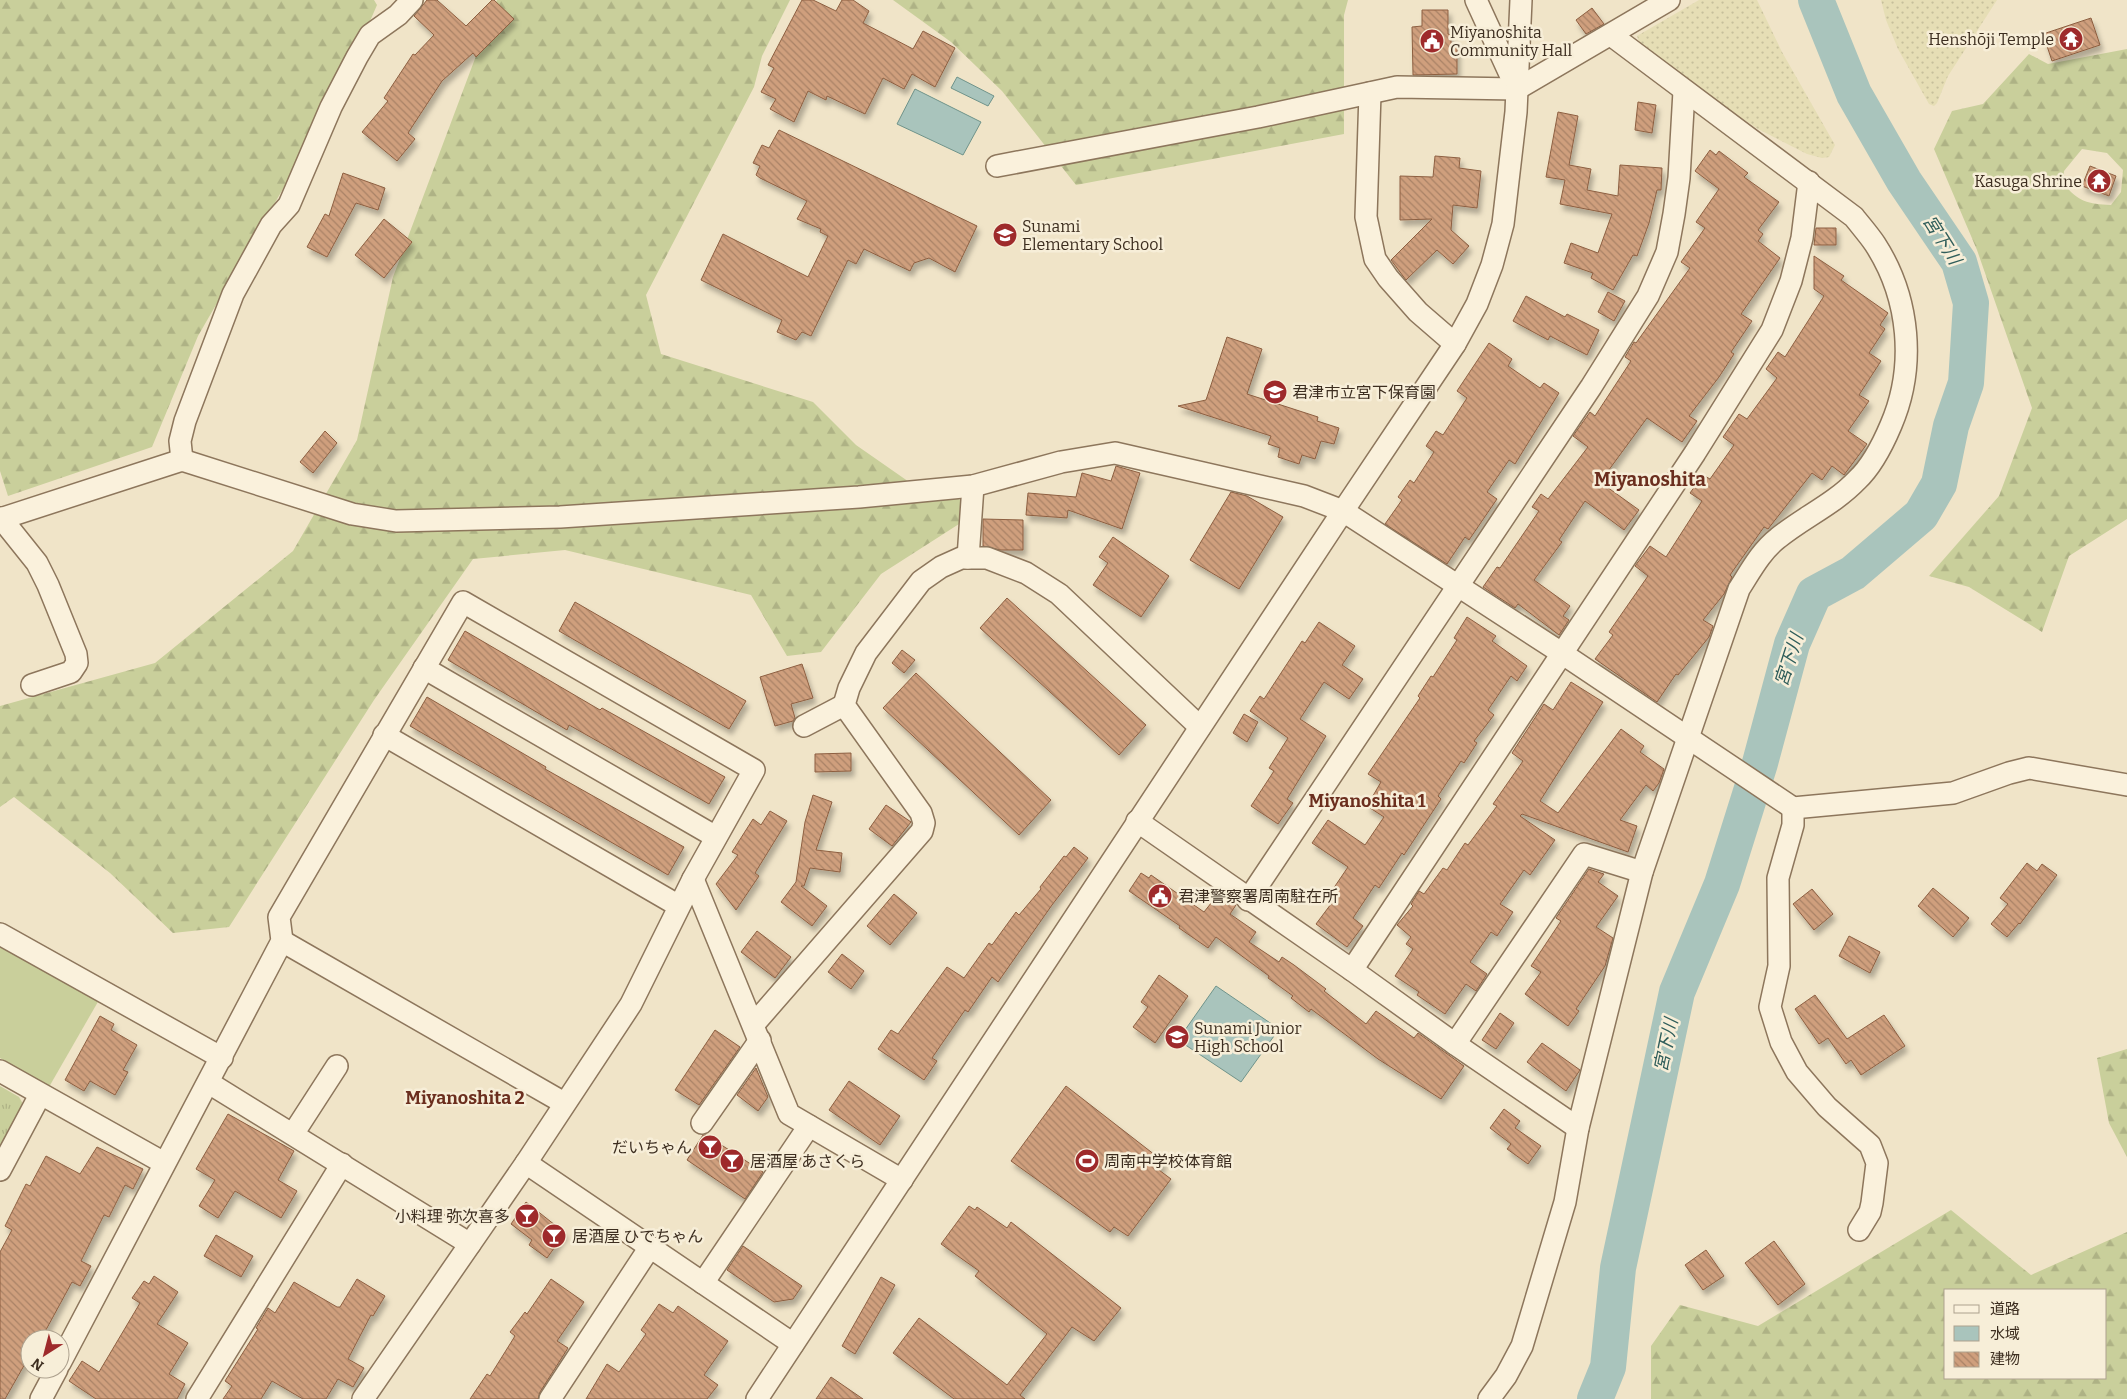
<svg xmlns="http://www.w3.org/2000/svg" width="2127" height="1399" font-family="Bitter,'Noto Sans JP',serif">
<defs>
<pattern id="farmland-dots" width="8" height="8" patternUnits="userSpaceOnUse" patternTransform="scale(1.25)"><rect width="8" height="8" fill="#e6deb5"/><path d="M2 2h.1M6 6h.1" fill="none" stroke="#c6bf9b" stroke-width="1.8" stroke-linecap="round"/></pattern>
<pattern id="grass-tufts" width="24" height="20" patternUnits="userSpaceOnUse" patternTransform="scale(1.25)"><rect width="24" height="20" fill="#c9cf9b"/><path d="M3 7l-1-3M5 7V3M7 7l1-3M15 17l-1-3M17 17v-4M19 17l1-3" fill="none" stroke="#aeb285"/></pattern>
<pattern id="forest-firs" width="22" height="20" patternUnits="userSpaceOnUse" patternTransform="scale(1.25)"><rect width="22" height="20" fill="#c9cf9b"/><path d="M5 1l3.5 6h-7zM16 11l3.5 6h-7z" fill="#aeb285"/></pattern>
<pattern id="building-back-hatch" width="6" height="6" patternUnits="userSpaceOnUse" patternTransform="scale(1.25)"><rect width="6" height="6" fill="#cf9f7d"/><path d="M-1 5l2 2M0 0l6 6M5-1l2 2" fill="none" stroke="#a98266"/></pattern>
<filter id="shadow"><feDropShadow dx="3" dy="5.5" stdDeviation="2.5" flood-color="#0004"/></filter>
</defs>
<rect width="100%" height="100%" fill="#f0e4c8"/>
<g fill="url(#farmland-dots)">
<polygon points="1699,0 1757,0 1782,52 1835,145 1829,157 1822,158 1807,154 1758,129 1703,92 1640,44 1637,36"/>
<polygon points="1881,0 1997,0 1948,76 1937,103 1934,106 1929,104 1898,49 1886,20"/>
</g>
<polygon fill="url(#grass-tufts)" points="0,1086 19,1097 26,1109 0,1156"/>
<g fill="url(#forest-firs)" fill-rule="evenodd">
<polygon points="0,0 374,0 377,5 340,90 198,336 152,447 8,496 0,471"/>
<polygon points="497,0 790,0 762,56 754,87 646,295 661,354 813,402 856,445 912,484 961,500 959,524 881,574 821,652 787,656 751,595 565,550 473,559 374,700 229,927 173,933 110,873 14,797 0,807 0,706 155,663 293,551 357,440 393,277"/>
<polygon points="893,0 1348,0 1344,15 1344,134 1076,185 1002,91 951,42"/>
<path d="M2127,49V519L2069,556L2042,632L1969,587L1929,576L1999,496L2032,408L1977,250L1934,149L1952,111L1983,104L2029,54L2048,64ZM2082,149L2107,153L2123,170L2121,192L2111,205C2088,204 2078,202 2063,183L2064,171Z"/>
<polygon points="2127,1049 2127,1157 2109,1123 2097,1058"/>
<path d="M1951,1210L2031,1275L2127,1232V1399H1651V1346L1680,1305L1758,1326ZM1946,1290H2106V1378H1946Z"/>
</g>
<polygon fill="#c9cf9b" points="0,944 99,1000 49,1087 0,1058"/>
<g fill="#a9c4bc" stroke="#6f938a">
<polygon points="957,77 994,96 988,106 951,88"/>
<polygon points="915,89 981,122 963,155 897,124"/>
<polygon points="1216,986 1279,1029 1241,1082 1178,1040"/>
</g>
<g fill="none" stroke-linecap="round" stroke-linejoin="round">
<polyline stroke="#a9c4bc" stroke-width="36" points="1595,1399 1608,1367 1618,1268 1677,992 1722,884 1760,763 1792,644 1814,594 1853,573 1921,515 1939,484 1951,426 1966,383 1971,303 1959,262 1904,181 1854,94 1816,0"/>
</g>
<g fill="url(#building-back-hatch)" stroke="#8d5f41" filter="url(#shadow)">
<polygon points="427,0 437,0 466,26 492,0 494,0 514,19 476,57 473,53 442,81 408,133 415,139 397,161 362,132 388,101 384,98 413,54 415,55 434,35 414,16"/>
<polygon points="802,0 813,0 836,11 842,0 853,0 869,11 863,23 913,49 923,31 955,48 935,87 912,74 904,89 883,78 865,114 827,96 826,100 808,91 794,122 770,109 776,99 761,92 774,68 768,65"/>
<polygon points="1592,8 1604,24 1586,34 1576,20"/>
<polygon points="1422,10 1448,10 1448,34 1451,35 1451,47 1457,46 1457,74 1413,75 1412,27 1422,26"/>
<polygon points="2091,18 2100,45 2052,61 2043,34"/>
<polygon points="1638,102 1656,105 1652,133 1635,130"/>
<polygon points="1558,112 1578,116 1569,165 1591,169 1587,190 1618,196 1620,165 1662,168 1661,190 1657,190 1649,223 1637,256 1633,255 1613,290 1591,278 1593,273 1564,263 1571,243 1598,253 1612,214 1560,204 1565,180 1546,177"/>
<polygon points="779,130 977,226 955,272 929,258 914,263 910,271 864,249 856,264 848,260 811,336 802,332 796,340 777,332 782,320 701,280 723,234 808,277 828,236 820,232 821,229 797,219 807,201 760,178 756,175 760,166 753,163 762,145 769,148"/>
<polygon points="1710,150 1716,155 1719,151 1748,173 1744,177 1779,202 1758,230 1763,234 1758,241 1780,258 1741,314 1752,321 1731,352 1734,354 1719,377 1689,416 1697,421 1682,442 1647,418 1600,482 1639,510 1624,530 1585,501 1559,540 1562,542 1534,580 1570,606 1563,616 1569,620 1559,635 1518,604 1515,608 1483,587 1497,567 1500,568 1539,511 1532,507 1541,494 1548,499 1588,447 1573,436 1590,412 1595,416 1631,361 1625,357 1634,342 1636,343 1690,268 1681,262 1705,228 1696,222 1719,189 1695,171"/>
<polygon points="1435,156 1460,158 1459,168 1481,171 1477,208 1453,205 1451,230 1469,246 1453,264 1437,250 1406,280 1391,260 1432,219 1400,220 1400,176 1433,177"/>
<polygon points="2090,166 2116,176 2109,196 2082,186"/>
<polygon points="343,173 385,188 378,210 356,203 327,257 307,247 325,214 329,216"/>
<polygon points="384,219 412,242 384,278 355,255"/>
<polygon points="1816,228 1836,228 1836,245 1814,245"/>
<polygon points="1814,256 1844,276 1841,280 1888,313 1880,325 1885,329 1869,353 1881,361 1859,395 1869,401 1848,431 1867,444 1844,475 1832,466 1822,480 1812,473 1768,529 1764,527 1730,575 1732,577 1724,594 1703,620 1713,626 1709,637 1678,675 1676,674 1657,702 1595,659 1613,635 1609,632 1648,576 1635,566 1650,546 1666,557 1702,501 1690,493 1703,475 1710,479 1734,445 1723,437 1739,414 1747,419 1777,378 1766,369 1778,352 1785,357 1824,296 1814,289"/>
<polygon points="1608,292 1625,301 1614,321 1598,312"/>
<polygon points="1526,296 1565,317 1567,314 1599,330 1587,355 1550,336 1548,340 1513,321"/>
<polygon points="1227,337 1262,349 1247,394 1318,417 1317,421 1339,428 1334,444 1321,441 1315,459 1302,455 1299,464 1278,457 1280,448 1268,444 1271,436 1178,406 1206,400"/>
<polygon points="1489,343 1512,359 1508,366 1540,388 1544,383 1559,393 1515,464 1509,460 1487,492 1497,499 1469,540 1465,537 1447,564 1385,524 1402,500 1398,497 1410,480 1414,483 1434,452 1426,446 1436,431 1443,435 1467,398 1457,391"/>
<polygon points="325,431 337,443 313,473 300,462"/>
<polygon points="1116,466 1140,473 1122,529 1068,510 1067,518 1026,515 1028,493 1076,497 1082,473 1111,481"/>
<polygon points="1231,492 1247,496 1283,517 1239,589 1190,560"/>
<polygon points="983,519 1023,520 1023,550 1000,550 983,546"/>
<polygon points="1113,537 1169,576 1141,617 1093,585 1108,563 1099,557"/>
<polygon points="1007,598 1146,725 1119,755 980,628"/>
<polygon points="575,602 746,701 729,729 559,631"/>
<polygon points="1467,617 1496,636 1492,641 1527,666 1517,681 1511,676 1488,710 1494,715 1474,741 1477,743 1464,763 1461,761 1438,796 1441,799 1404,855 1402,853 1379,888 1375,885 1353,918 1363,926 1347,947 1316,924 1337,896 1331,892 1348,867 1312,843 1328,820 1365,845 1384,817 1367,806 1381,782 1368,774 1420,698 1418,696 1431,676 1433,677 1457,640 1454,638"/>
<polygon points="1319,622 1355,646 1342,665 1363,679 1349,699 1324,682 1300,719 1326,736 1287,799 1293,803 1278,824 1251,806 1274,771 1269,768 1288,738 1250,711 1260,696 1264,699 1302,641 1305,643"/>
<polygon points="465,631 600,710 602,708 725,777 709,804 569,725 567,730 448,660"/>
<polygon points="902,650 915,660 904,673 892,663"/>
<polygon points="802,664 813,698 791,704 795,718 793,721 775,726 760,677"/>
<polygon points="916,673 1051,800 1019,835 883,708"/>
<polygon points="1571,682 1603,702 1540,801 1558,813 1621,729 1644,746 1640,752 1664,769 1659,783 1653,791 1646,785 1620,820 1637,826 1628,852 1522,814 1520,816 1555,840 1530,875 1524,870 1500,904 1513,912 1497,936 1491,932 1470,962 1487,974 1476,991 1466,984 1445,1014 1417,995 1419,992 1395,976 1413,949 1406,944 1411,937 1397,925 1413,906 1411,904 1419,891 1424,894 1443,868 1447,870 1465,843 1468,845 1497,806 1493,804 1523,761 1512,753 1544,704 1553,710"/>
<polygon points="427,697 546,767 545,769 684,847 668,875 410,726"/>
<polygon points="1244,714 1258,722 1247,742 1233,733"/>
<polygon points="851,753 851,771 815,772 815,754"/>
<polygon points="813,795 832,802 816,850 842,853 840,872 810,868 804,886 801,886 827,906 812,926 781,902 796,882 805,822"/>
<polygon points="886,805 911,822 892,846 869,829"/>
<polygon points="770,811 787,821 755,873 759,876 736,910 716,884 738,855 732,852 753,819 761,825"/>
<polygon points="1074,847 1088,858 1052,905 998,982 992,977 968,1012 965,1010 932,1058 937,1061 924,1080 878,1049 891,1030 898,1034 947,967 964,978 989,943 992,945 1016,912 1019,915 1041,889 1040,887 1064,856 1066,857"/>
<polygon points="2027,863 2037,871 2042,864 2057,875 2020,924 2019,923 2007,937 1991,924 2008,904 2000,898"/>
<polygon points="1589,869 1604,874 1598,882 1618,896 1596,927 1613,938 1605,966 1576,1009 1579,1011 1568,1026 1525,994 1541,972 1531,966 1561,921 1556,918"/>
<polygon points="1141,873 1149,878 1151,875 1204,912 1219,893 1236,905 1230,914 1256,932 1249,942 1279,962 1282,957 1294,965 1326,989 1324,991 1366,1024 1376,1011 1414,1038 1418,1033 1464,1066 1441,1099 1378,1059 1311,1009 1309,1012 1291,998 1293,996 1268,978 1269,976 1216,937 1208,948 1179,928 1180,926 1129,891"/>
<polygon points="1933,888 1969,918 1953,937 1918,906"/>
<polygon points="1812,889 1833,914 1814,930 1793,904"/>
<polygon points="894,894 917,913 890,945 867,926"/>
<polygon points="757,931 791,957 775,978 741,952"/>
<polygon points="1849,936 1880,952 1870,973 1839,956"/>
<polygon points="842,954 864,971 851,989 828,972"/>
<polygon points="1159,975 1188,996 1155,1043 1133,1027 1148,1007 1141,1002"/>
<polygon points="1815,995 1847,1039 1884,1015 1905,1046 1861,1075 1851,1060 1846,1064 1828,1038 1819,1044 1795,1009"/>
<polygon points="1500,1013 1514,1023 1496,1049 1482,1040"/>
<polygon points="100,1016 114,1024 111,1030 137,1045 123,1070 128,1072 115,1095 90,1081 84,1091 65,1080"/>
<polygon points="715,1030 740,1047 699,1105 675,1090"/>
<polygon points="1542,1043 1580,1070 1566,1091 1527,1062"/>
<polygon points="756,1068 768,1097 758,1111 737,1095"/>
<polygon points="849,1081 900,1116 880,1145 829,1110"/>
<polygon points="1066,1086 1164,1162 1159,1170 1171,1179 1128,1236 1114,1227 1110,1232 1011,1161"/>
<polygon points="1504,1109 1520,1121 1515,1128 1541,1146 1528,1164 1507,1149 1511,1144 1490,1128"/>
<polygon points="228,1114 294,1151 278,1180 297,1191 281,1218 235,1191 218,1218 199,1206 215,1180 196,1169"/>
<polygon points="703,1135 706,1135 763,1172 745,1199 687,1160"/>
<polygon points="97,1147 143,1169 133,1189 125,1185 109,1217 104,1215 81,1261 91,1266 80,1286 72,1282 41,1339 30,1339 30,1355 5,1399 0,1399 0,1252 12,1230 5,1226 26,1184 30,1186 46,1156 80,1174"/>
<polygon points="526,1202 565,1233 547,1258 529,1245 532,1240 511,1224"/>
<polygon points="969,1206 975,1210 977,1207 1007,1228 1011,1222 1121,1308 1094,1341 1072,1327 1020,1395 1025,1399 954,1399 893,1353 919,1318 1007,1385 1047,1334 975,1276 979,1271 941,1244"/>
<polygon points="216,1235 253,1256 241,1277 204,1256"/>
<polygon points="1774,1241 1805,1284 1778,1305 1745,1263"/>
<polygon points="743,1246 802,1286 793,1299 774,1302 727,1270"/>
<polygon points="1706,1250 1724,1276 1703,1290 1685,1265"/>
<polygon points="154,1276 178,1292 157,1324 188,1343 169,1374 185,1384 177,1399 96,1399 69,1381 82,1361 99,1372 140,1303 132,1298 144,1281 149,1284"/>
<polygon points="881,1277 895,1285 855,1354 842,1346"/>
<polygon points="357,1279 385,1296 373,1316 371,1315 348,1359 364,1368 353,1387 338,1379 326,1399 303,1399 272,1381 261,1399 223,1399 232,1386 225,1381 258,1329 256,1328 268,1308 275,1313 294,1282 337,1307 340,1307"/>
<polygon points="551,1279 584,1302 557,1341 568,1348 540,1392 538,1399 470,1399 487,1374 490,1376 515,1336 510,1332 525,1312 527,1314"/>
<polygon points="659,1304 673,1313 678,1306 728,1341 704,1375 718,1385 707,1399 586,1399 607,1364 619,1372 646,1334 641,1330"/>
<polygon points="831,1377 863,1399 816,1399"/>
</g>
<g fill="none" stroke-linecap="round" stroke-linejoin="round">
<defs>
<g id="minor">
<polyline points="1476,0 1515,85"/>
<polyline points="1370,93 1366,217 1375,259 1388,278 1418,312 1455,344"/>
<polyline points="997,166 1258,117 1397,87 1517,89 1669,0"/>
<polyline points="182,460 180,441 185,421 233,294 271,225 289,205 331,107 357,57 370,35 398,15 412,0"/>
<polyline points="1,518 37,563 48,585 76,654 77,663 71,672 32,685"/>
<polyline points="0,519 182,460 352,514 396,521 560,517 859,497 973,486 1061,462 1115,453 1304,496 1343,511 1563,654 1793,808 1953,793 2009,773 2029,768 2127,785"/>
<polyline points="968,558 973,486"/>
<polyline points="424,668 716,837"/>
<polyline points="804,726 844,705"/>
<polyline points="384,735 679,906"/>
<polyline points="1793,808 1793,825 1778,878 1779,966 1770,1007 1781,1042 1797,1072 1827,1107 1870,1145 1877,1163 1872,1203 1870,1212 1859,1230"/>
<polyline points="1137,821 1352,970 1455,1044 1578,1128"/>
<polyline points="693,879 789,1114 902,1180"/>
<polyline points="1248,900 1591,387 1648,296 1667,252 1674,214 1679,178 1684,91"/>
<polyline points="0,934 222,1058"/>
<polyline points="282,941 564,1103"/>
<polyline points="1352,970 1695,453 1772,330 1791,281 1802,238 1809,182"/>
<polyline points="754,1024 922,831 924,823 921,813 844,705 849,688 866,653 921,581 941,567 961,558 987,558 1026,573 1059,594 1200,727"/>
<polyline points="1455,1044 1584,854 1642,872"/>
<polyline points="0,1071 164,1163"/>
<polyline points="209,1083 470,1244"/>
<polyline points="702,1123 760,1040"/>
<polyline points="293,1134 337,1066"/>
<polyline points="526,1163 793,1344"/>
<polyline points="0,1170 40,1095"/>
<polyline points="703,1283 809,1126"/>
<polyline points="60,1363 282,941 279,917 463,602 754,770 693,879 631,1004 526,1163 363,1399"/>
<polyline points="41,1399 57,1369"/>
<polyline points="197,1399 342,1164"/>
<polyline points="550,1399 650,1247"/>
<polyline points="757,1399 1343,511 1455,344 1477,304 1492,265 1503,224 1516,112 1521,0"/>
<path d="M1489,1399L1506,1376L1522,1346L1565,1202L1578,1128L1642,872L1739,589C1750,572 1761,551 1778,538C1804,517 1834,504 1857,480C1872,466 1883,444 1891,425C1916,367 1910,298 1875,244C1869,235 1861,226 1854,217L1611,35"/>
</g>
</defs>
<use href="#minor" stroke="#8d765c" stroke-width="24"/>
<use href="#minor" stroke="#faf1dc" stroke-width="21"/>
</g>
<defs>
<symbol id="temple-disc" viewBox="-11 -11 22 22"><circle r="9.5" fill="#9e2a2b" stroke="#f7eed8"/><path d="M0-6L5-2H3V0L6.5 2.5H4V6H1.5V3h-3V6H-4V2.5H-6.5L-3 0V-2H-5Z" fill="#fff"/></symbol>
<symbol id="civic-disc" viewBox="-11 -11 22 22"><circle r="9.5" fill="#9e2a2b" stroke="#f7eed8"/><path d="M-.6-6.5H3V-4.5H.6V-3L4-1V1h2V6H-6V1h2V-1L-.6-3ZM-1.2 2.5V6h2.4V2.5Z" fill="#fff"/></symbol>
<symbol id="school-disc" viewBox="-11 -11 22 22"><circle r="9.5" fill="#9e2a2b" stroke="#f7eed8"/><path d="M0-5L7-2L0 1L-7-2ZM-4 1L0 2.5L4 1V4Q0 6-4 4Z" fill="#fff"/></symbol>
<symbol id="bar-disc" viewBox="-11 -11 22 22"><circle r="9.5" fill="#9e2a2b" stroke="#f7eed8"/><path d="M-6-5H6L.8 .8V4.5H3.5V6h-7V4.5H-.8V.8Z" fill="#fff"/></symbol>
<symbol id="stadium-disc" viewBox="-11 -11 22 22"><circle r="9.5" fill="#9e2a2b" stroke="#f7eed8"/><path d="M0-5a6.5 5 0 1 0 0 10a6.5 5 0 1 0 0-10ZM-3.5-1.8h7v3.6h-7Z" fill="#fff"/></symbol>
</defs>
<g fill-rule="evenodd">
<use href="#temple-disc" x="2057" y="25" width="28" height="28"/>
<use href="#civic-disc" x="1418" y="27" width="28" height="28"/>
<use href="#temple-disc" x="2085" y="167" width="28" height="28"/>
<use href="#school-disc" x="991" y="221" width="28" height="28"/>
<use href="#school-disc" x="1261" y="378" width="28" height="28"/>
<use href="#civic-disc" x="1146" y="882" width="28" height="28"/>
<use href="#school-disc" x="1163" y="1023" width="28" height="28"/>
<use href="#bar-disc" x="696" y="1133" width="28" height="28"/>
<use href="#bar-disc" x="718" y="1147" width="28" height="28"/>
<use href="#stadium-disc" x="1073" y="1147" width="28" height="28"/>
<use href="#bar-disc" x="513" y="1202" width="28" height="28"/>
<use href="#bar-disc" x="540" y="1222" width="28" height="28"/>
</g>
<g text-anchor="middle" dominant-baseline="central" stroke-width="5" stroke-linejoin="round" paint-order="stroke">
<g font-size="16" fill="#3d2e20" stroke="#f7eed8" text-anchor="start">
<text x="1450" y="32">Miyanoshita<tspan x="1450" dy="18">Community Hall</tspan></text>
<text x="2054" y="39" text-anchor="end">Henshōji Temple</text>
<text x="2082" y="181" text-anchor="end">Kasuga Shrine</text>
<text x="1022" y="226">Sunami<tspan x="1022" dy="18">Elementary School</tspan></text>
<text x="1292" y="392">君津市立宮下保育園</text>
<text x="1178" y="896">君津警察署周南駐在所</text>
<text x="1194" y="1028">Sunami Junior<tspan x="1194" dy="18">High School</tspan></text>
<text x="692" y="1147" text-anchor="end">だいちゃん</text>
<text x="750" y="1161">居酒屋 あさくら</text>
<text x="1104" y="1161">周南中学校体育館</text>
<text x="510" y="1216" text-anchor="end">小料理 弥次喜多</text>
<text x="572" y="1236">居酒屋 ひでちゃん</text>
</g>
<g font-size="18" font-style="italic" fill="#2f5d5a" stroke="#f7eed8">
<text transform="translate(1942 240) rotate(58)">宮下川</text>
<text transform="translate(1789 660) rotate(-72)">宮下川</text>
<text transform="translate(1666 1045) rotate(-78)">宮下川</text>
</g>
<g font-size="18" font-weight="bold" fill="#6b2e1e" stroke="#f7eed8">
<text x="1367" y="801">Miyanoshita 1</text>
<text x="465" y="1098">Miyanoshita 2</text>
</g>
<g font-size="19" font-weight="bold" fill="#6b2e1e" stroke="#f7eed8">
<text x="1650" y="479">Miyanoshita</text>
</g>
</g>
<rect x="1944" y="1289" width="162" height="90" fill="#f7eed8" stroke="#ada18e"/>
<rect x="1954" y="1305" width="25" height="8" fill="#faf1dc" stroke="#ada18e"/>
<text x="1990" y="1314" font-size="15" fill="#3d2e20">道路</text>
<rect x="1954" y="1326" width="25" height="15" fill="#a9c4bc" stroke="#ada18e"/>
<text x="1990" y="1339" font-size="15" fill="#3d2e20">水域</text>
<rect x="1954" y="1352" width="25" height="15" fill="url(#building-back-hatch)" stroke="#ada18e"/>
<text x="1990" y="1364" font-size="15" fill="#3d2e20">建物</text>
<g transform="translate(45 1354) rotate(216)"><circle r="24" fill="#f7eed8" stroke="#ada18e"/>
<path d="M0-4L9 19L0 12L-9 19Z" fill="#9e2a2b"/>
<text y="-8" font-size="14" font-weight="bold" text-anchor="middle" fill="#3d2e20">N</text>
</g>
</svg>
